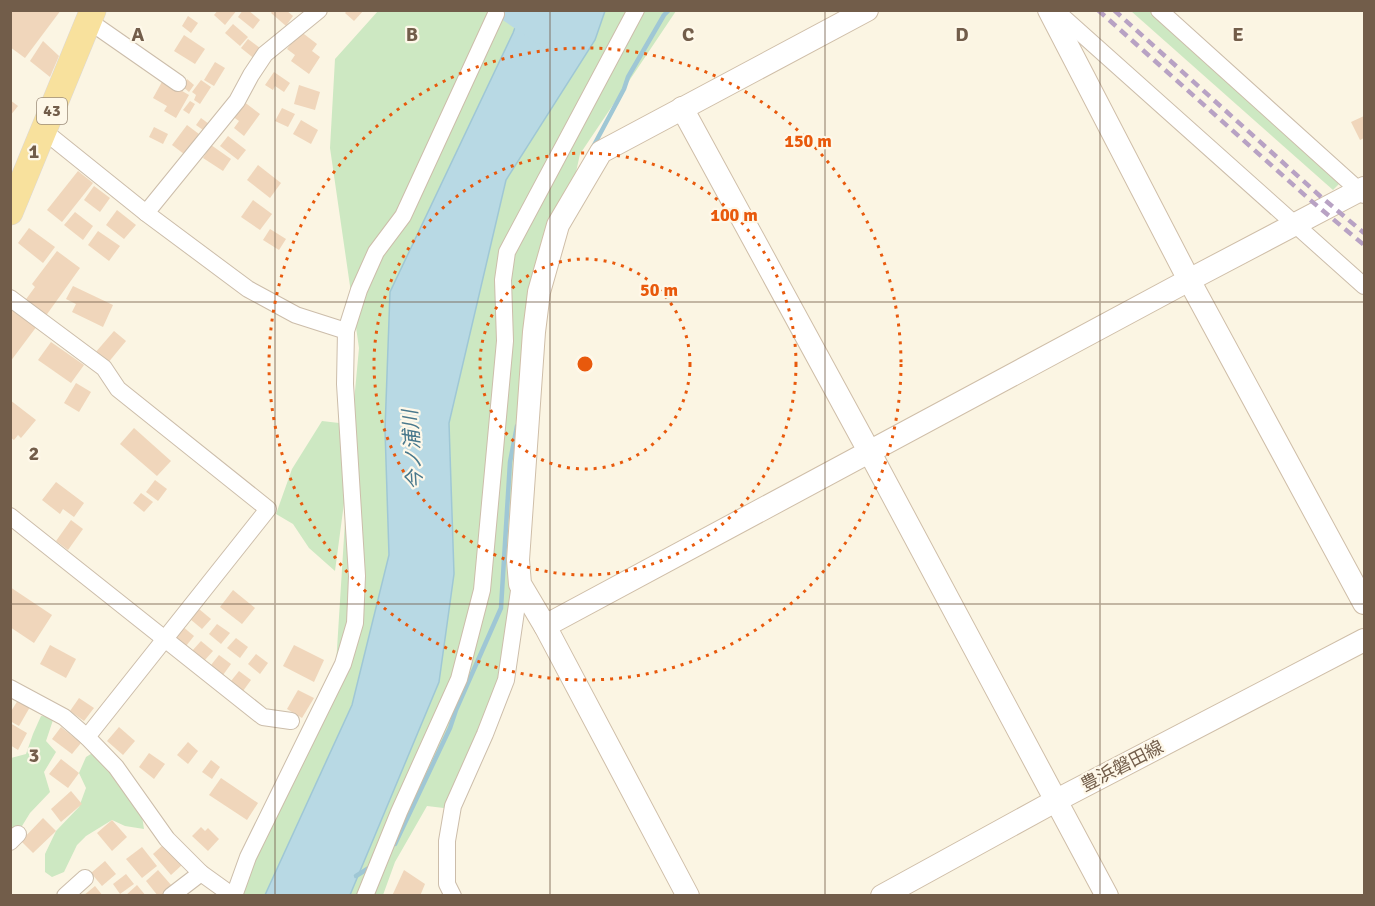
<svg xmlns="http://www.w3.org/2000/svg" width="1375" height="906" font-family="Signika,'Noto Sans JP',sans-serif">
<rect width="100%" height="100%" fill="#fbf5e3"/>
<g fill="#cde8c2">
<polygon points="378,11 676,11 580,154 549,295 509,656 452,809 427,806 395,862 383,895 234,896 335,681 348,473 335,571 309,548 293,524 276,514 292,469 322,421 339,423 349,455 359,348 330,148 335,59"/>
<polygon points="1131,11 1159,11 1345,178 1333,190"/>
<polygon points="41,716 54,717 46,741 56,752 44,772 50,792 30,813 22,826 14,830 11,826 11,758 26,754 33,734"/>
<polygon points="99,749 142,816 144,829 125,826 112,820 86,836 77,845 64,872 52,877 45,872 45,854 56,831 79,807 86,788 79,773 86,757"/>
</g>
<polygon fill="#b8d9e4" stroke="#9fc7d5" stroke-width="1.5" points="521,11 605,11 595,40 506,180 449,423 454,574 439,682 350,895 265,895 352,705 389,555 385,430 390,292 513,33"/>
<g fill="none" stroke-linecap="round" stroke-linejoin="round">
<g stroke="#9fc7d5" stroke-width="4.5">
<polyline points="593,147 624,89 628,77 664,15 669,10"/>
<polyline points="395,844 450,728 456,710 501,608 510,462 517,426"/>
<polyline points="356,876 372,866"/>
</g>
<polyline stroke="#b8d9e4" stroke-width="26" points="511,10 542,31"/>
</g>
<g fill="#f0d6bb">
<polygon points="10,10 61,10 25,58 10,47"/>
<polygon points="218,10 237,10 225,25 214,15"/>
<polygon points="243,10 248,10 260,20 253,29 238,17"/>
<polygon points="273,10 286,10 293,16 286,26 271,13"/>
<polygon points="348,10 364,10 354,21 345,13"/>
<polygon points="188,16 198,23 191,33 182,26"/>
<polygon points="233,24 248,37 240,46 225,33"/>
<polygon points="300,31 317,44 312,51 320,57 309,74 291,61 295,55 287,49"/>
<polygon points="184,35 205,49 195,64 174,51"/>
<polygon points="248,39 264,51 256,60 241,48"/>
<polygon points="43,41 59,56 50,77 30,61"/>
<polygon points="215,62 225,68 214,86 204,80"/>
<polygon points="274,72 290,83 284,92 275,86 273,90 265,85"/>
<polygon points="187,79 194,85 189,92 182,86"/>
<polygon points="163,80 189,95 176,118 164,111 167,106 153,98"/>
<polygon points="201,80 211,87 200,104 194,100 196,95 192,92"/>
<polygon points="299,85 320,92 315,110 294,104"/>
<polygon points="10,100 18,106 10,116"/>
<polygon points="190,101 195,104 189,114 183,110"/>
<polygon points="243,101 260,114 244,136 234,128 239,121 232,116"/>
<polygon points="282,108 295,114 288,127 275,121"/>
<polygon points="1364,116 1364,138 1360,140 1351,122"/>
<polygon points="201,118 209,124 203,130 196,125"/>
<polygon points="301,120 318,130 311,144 293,134"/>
<polygon points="187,125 199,134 184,154 172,145"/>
<polygon points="154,127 168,134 163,144 149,137"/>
<polygon points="228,136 246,150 238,160 220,146"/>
<polygon points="211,145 231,159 223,171 203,158"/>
<polygon points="258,165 281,183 270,198 247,180"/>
<polygon points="78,171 93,183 62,222 47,210"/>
<polygon points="94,186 110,198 100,212 84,200"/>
<polygon points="253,200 272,214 260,230 241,217"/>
<polygon points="117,210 136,225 124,239 106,225"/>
<polygon points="75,212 93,226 83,240 64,225"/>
<polygon points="29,228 55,247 43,263 18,243"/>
<polygon points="270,229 286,239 279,250 263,240"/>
<polygon points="98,231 120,246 109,261 88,245"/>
<polygon points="57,251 80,268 45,317 24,302 35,287 32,284"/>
<polygon points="73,286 113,305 103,327 72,312 76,304 66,299"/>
<polygon points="10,306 37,326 10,362"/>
<polygon points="114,331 126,341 107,364 95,353"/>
<polygon points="51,342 84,365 71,383 38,360"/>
<polygon points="76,383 91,392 79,412 64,403"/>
<polygon points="10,400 36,420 21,438 18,435 14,440 10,437"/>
<polygon points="134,428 171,461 157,476 120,444"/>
<polygon points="155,480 167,489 158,501 146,492"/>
<polygon points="56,482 84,503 74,517 63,509 60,514 42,500"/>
<polygon points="141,493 153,502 144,512 133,503"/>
<polygon points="71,520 83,529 68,550 56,541"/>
<polygon points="10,587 52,615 34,643 10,627"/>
<polygon points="233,590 255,608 242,624 220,607"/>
<polygon points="199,609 211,619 202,629 190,619"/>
<polygon points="217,624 230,633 221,644 209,634"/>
<polygon points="182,626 194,636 186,646 174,636"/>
<polygon points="236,638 248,647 240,658 227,648"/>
<polygon points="201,641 213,651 204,661 192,651"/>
<polygon points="50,645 76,659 66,678 40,664"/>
<polygon points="294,645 324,660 314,682 283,666"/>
<polygon points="256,654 268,663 260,674 248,664"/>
<polygon points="219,655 231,664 223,675 211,665"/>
<polygon points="239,671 251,680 243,691 231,681"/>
<polygon points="298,690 314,698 302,718 287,709"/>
<polygon points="79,698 94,708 84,721 70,711"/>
<polygon points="18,700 30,707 19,726 10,721 10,713"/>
<polygon points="10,723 27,733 18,750 10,745 10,737 12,735 10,734"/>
<polygon points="61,727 81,743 72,754 52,739"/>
<polygon points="119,727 135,741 123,755 107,741"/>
<polygon points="188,742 198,751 188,764 177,755"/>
<polygon points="149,753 165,764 154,779 139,767"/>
<polygon points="61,759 79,773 68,788 49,774"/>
<polygon points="211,760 220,767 212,779 202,772"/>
<polygon points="221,778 258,803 247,820 209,795"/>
<polygon points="71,791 82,804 61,822 51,809"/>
<polygon points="43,818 56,831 33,853 21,841"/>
<polygon points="112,820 127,837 112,851 97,833"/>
<polygon points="201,827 205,831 208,828 219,839 208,851 192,836"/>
<polygon points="164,844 182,865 171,875 153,854"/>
<polygon points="142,847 157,866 142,878 126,859"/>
<polygon points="105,861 116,874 102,886 91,873"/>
<polygon points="158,870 172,886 162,896 158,896 146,881"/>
<polygon points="404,870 425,884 420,896 392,896"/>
<polygon points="126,874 134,884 120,894 113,884"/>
<polygon points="137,885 146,896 125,896"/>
<polygon points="95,886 103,896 83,896"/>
</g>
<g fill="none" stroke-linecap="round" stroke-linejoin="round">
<defs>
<g id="street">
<polyline points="1055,10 1364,286"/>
<polyline points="1159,10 1364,195"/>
<polyline points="89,21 178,83"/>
<polyline points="44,131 146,213 248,289 296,315 346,331"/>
<polyline points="146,213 237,101 251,75 265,54 319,10"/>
<polyline points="10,298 104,368 118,389 268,509 87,737"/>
<polyline points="10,516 263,717 291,721"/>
<polyline points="10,688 64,717 87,737 116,767 167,839 201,873 233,896"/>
<polyline points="10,842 18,834"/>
<polyline points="65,896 85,878"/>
<polyline points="171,896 201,873"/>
<polyline points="234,896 248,857 343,664 355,623 357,576 345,384 346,331 359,290 376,252 403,216 496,14"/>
<polyline points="365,896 399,812 459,679 482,590 505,341 503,280 507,252 636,10"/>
<polyline points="453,896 447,884 447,841 453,806 485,734 506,680 520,584"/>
</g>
<g id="secondary">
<polyline points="1049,10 1189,280 1364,603"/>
<polyline points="682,108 870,453 1107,896"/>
<polyline points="545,626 1189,280 1364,188"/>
<polyline points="688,896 545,626 520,584 518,560 534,332 539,292 558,225 601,152 867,10"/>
<polyline points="882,896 1057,800 1364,640"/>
</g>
<polyline id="primary" points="10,212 93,10"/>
</defs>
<use href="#street" stroke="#ccbdaa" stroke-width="18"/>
<use href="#secondary" stroke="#cfbea8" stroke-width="24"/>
<use href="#primary" stroke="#ddd8d4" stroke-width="27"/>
<use href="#street" stroke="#fff" stroke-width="16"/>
<use href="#secondary" stroke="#fff" stroke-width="22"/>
<use href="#primary" stroke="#f8e19d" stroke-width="26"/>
<g stroke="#b8a2c4" stroke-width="4.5" stroke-dasharray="9 6" stroke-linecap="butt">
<polyline points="1098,10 1309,199 1364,245"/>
<polyline points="1114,10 1320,196 1364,233"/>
</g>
</g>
<path fill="none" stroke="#725d4a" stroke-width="1.5" stroke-opacity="0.55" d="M275,10V896M550,10V896M825,10V896M1100,10V896M10,302H1364M10,604H1364"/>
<g fill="none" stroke="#e8590c" stroke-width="3" stroke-dasharray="3 6">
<circle cx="585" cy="364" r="105"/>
<circle cx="585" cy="364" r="211"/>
<circle cx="585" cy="364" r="316"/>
</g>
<g text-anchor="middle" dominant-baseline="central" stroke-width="4.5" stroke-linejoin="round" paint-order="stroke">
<rect fill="#fef8e9" stroke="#9c8c7a" stroke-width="1.5" x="37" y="98" width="30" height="26" rx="4.5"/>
<g font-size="16" font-weight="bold" fill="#725d4a">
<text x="52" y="111">43</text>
</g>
<g font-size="18" fill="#725d4a" stroke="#fef8e9">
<text transform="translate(1122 766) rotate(-27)">豊浜磐田線</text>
</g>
<g font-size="20" font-style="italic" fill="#48788c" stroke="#fef8e9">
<text transform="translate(413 450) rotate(-94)">今ノ浦川</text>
</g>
</g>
<g font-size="20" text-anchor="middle" font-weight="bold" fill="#725d4a" stroke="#fef8e9" stroke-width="4.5" stroke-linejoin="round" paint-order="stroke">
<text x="138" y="41">A</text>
<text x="412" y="41">B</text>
<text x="688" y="41">C</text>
<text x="962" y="41">D</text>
<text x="1238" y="41">E</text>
<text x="34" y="158">1</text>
<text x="34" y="460">2</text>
<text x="34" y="762">3</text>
</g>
<circle cx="585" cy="364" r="9" fill="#e8590c" stroke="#fef8e9" stroke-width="3"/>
<g font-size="18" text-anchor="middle" font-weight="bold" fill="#e8590c" stroke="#fef8e9" stroke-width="4.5" stroke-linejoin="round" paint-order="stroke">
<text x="808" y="147">150 m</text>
<text x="734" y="221">100 m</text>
<text x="659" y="296">50 m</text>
</g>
<rect width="1375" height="906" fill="none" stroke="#725d4a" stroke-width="24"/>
</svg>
